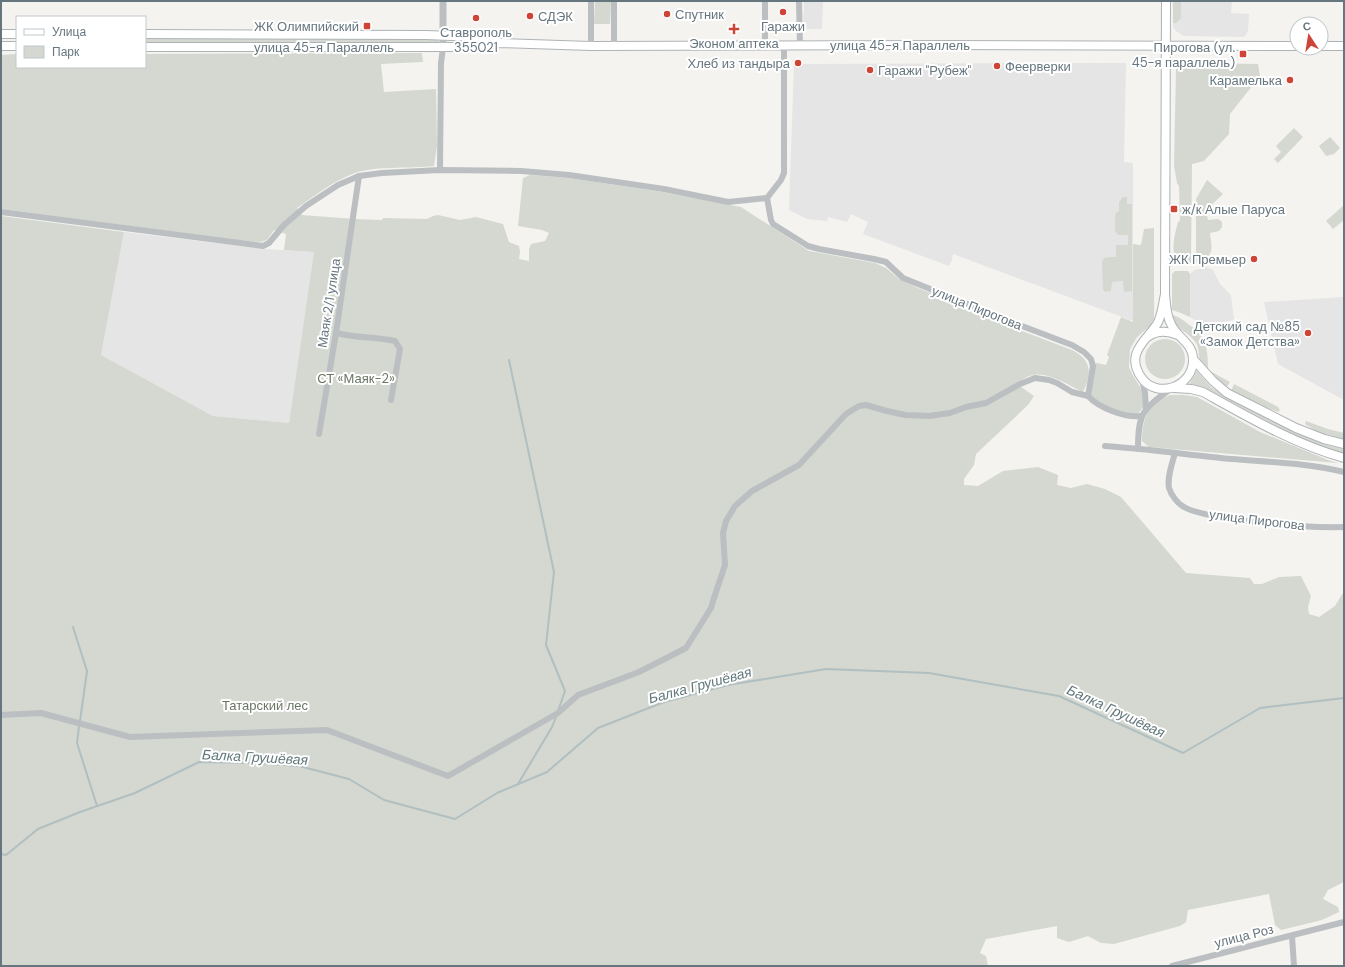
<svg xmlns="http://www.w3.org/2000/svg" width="1345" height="967" font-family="'DM Sans',sans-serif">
<rect width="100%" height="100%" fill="#f4f3f0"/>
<g fill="#e4e5e4">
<polygon points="804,1 823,1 822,29 803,29"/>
<polygon points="1173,1 1232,1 1231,13 1249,14 1248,31 1245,36 1243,37 1184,36 1176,31 1173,27"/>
<polygon points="1126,63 1124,162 1133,163 1133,321 953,254 952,260 949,266 863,234 868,222 851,214 847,222 828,217 827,221 807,219 789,210 794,64"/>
<polygon points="124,232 266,249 314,252 289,423 213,416 101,355"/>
<polygon points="1206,267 1213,270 1220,284 1231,295 1234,320 1199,326 1198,322 1190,317 1190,274 1195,270"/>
<polygon points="1344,297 1344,400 1278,364 1264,302"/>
</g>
<g fill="#d4d8d0">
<polygon points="595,1 611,1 610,24 594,24"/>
<polygon points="1173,1 1181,1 1181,18 1176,23 1173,23"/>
<polygon points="145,38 438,39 439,42 438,43 145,44"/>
<path d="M422,53L423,62L381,64L384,92L436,89L437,146L434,166C410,169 371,165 350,175C331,183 314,196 297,208L302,215L355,219L382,220L383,218L427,219L433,216L438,215L460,220L476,217L503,224L509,242L519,246L520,252L519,259L529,261V249L531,244L545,241L549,233L542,230L518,226L523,178L530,175L569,178L662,192L741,207L809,251L875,263L886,268L899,279L918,288L938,296L937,299L1072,350C1092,360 1092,373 1083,392C1067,385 1047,370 1030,376C1025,377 1021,381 1017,384L1034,396L1028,405L976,454L974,465L964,479V485L978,486L1003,471L1038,467L1058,475L1057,485L1071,488L1087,484L1105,489L1121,497L1186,573L1250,578L1254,584H1262L1279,577L1301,576L1311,596L1308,607L1309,614L1319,617L1335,606L1344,591V882L1328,890L1323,899L1338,907L1339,912L1322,920L1281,930L1275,925L1269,894L1188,910L1186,922L1180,926L1114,944L1101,943L1088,936L1069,942L1057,938V926L986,939L980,953L986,956L988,966H1V216L124,232L101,355L213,416L289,423L314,252L284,250L286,234L274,230L267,240L260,242L237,240L1,209V55L17,54V67H145V54Z"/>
<path d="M1197,63L1258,64L1260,76L1230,114L1229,134L1204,161L1192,164L1191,263H1179C1169,253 1175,234 1178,222L1180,221L1179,186L1177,183L1174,166L1176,68H1197Z"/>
<polygon points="1294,128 1303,137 1278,163 1274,159 1281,152 1276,146"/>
<polygon points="1330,137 1340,148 1334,154 1326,156 1319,146"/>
<path d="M1207,180L1223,194L1206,210L1208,220L1218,219L1222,222V227L1219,231L1210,233C1211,245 1215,252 1204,260L1205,262L1196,263V199Z"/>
<path d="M1123,197H1127V204H1132V291L1124,292L1123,281L1112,282L1111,291L1105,292L1103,289L1102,262C1103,256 1110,257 1116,257V245H1128V235H1118L1115,231V215L1116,213L1119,211V202Z"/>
<polygon points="1344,205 1344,220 1333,229 1326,221"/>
<polygon points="1154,228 1154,318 1150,326 1137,337 1130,349 1129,367 1132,374 1142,390 1144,406 1138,414 1126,415 1092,399 1090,391 1095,364 1097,363 1106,365 1109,357 1107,355 1121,317 1133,322 1133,244 1141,245 1144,229"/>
<polygon points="1175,271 1188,271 1190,274 1190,317 1181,313 1172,310 1172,274"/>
<path d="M1172,315C1180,317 1184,321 1191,326C1207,338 1208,351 1208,370L1230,382L1226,388C1221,383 1204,369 1201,364C1198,358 1200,349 1196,343C1189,331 1174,330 1172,315Z"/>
<circle cx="1165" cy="359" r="20"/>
<polygon points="1197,371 1211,387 1231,400 1301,435 1344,449 1344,456 1299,440 1199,388 1189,385"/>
<polygon points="1234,384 1278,407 1280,410 1278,412 1259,405 1231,391"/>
<path d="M1170,395H1184L1197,397L1260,432L1328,460L1338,463L1149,447L1142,441C1142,427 1145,409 1158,400C1162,398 1167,397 1170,395Z"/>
<polygon points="1306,421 1328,429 1344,433 1344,440 1319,433 1305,424"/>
</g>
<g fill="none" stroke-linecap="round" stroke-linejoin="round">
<g stroke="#b1bfc1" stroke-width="2">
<polyline points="509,360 554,572 546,645 565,691 558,711"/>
<polyline points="73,627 87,671 80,721"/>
<polyline points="79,726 77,743 97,806"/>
<polyline points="518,784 552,727 556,717"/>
<polyline points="1,854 6,855 38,829 80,812 135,793 199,762 258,763 299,766 349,779 384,800 455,819 497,793 547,772 598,728 664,702 728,685 826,669 929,673 1059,696 1183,753 1260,708 1344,698"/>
</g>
<defs>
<g id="secondary">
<polyline points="1,34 17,34"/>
<polyline points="145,34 426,35 477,37 498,42"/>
<polyline points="1,46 17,46"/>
<polyline points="1321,46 1344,46"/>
<polyline points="145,47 456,47 502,43 591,46 948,45 1297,46"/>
<path d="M1165,294C1163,303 1162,316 1157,324C1146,341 1125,353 1141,377C1156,400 1194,387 1193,359C1193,343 1177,338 1171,324C1166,315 1166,304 1165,294L1166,1"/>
<path d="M1149,336C1158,330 1168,331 1178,335"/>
<polyline points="1193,359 1213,381 1227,393 1296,428 1324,439 1344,444"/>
<path d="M1174,388L1191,389L1203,392C1248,417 1294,444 1344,458"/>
</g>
</defs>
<use href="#secondary" stroke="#aeb3b6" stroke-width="10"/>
<g stroke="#bbbfc2" stroke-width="6">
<polyline points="799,1 800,46"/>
<polyline points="765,45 765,1"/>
<polyline points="591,46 591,1"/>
<polyline points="614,46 614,1"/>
<polyline points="440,170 441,63 443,48"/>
<path d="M767,198L771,220L773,224L808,246L819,249L874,259L886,262L903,278L1022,326L1072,345L1084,352L1091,359L1093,366L1088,396C1099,408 1125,418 1141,416"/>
<polyline points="1,212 263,246 269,243 284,225 306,206 338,185 359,176 382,173 440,170 521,171 569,175 664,189 728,202 767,198 781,180 784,173 784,46"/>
<path d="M336,333C356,338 376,337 395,341L400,349L391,400"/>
<polyline points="1142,379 1145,393 1146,409"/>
<polyline points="319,434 336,333 359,176"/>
<path d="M1105,446C1148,449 1190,455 1232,459C1269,462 1308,463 1344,472"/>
<path d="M1138,449C1138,412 1143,409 1172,388"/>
<path d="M1175,453C1172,464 1167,477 1169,488C1171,495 1178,504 1184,507C1196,514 1212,515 1225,518C1265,524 1304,528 1344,527"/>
<polyline points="1,715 41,713 130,737 327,730 448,776 558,713 578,695 639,672 686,648 711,608 714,598 725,565 723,533 726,521 735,506 752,491 799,465 846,414 859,406 866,405 887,411 905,415 929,416 950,413 966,407 986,403 1020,384 1035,378 1049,380 1057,383 1072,392 1088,396"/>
<polyline points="1292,936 1294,966"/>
<polyline points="1172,966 1344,922"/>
</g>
<polyline stroke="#bbbfc2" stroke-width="7" points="443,1 443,48"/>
<use href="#secondary" stroke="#fff" stroke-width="8"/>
</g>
<g fill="#ce4436" stroke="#fff" stroke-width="1.5">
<circle cx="783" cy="12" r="4"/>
<circle cx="667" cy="14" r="4"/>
<circle cx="530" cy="16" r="4"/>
<circle cx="476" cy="18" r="4"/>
<rect x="363" y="22" width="8" height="8" rx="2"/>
<path d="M732 23h4v4h4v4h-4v4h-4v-4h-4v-4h4z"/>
<rect x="1239" y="50" width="8" height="8" rx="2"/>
<circle cx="798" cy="63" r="4"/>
<circle cx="997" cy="66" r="4"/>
<circle cx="870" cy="70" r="4"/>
<circle cx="1290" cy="80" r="4"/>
<rect x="1170" y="205" width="8" height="8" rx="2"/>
<circle cx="1254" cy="259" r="4"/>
<circle cx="1308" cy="333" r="4"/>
</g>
<g text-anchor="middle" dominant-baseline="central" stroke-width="4" stroke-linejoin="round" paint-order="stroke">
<g font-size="13" fill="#66767e" stroke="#fff" text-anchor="end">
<text x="675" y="14" text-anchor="start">Спутник</text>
<text x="538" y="16" text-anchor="start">СДЭК</text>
<text x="359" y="26">ЖК Олимпийский</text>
<text x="783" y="26" text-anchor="middle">Гаражи</text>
<text x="476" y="32" text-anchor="middle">Ставрополь<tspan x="476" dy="15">355021</tspan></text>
<text x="734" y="43" text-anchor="middle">Эконом аптека</text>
<text x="1235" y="47">Пирогова (ул.<tspan x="1235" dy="15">45-я параллель)</tspan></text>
<text x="790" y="63">Хлеб из тандыра</text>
<text x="1005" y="66" text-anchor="start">Феерверки</text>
<text x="878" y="70" text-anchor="start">Гаражи "Рубеж"</text>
<text x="1282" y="80">Карамелька</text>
<text x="1182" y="209" text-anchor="start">ж/к Алые Паруса</text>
<text x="1246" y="259">ЖК Премьер</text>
<text x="1300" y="326">Детский сад №85<tspan x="1300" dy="15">«Замок Детства»</tspan></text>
</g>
<g font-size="13" fill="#66767e" stroke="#fff">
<text x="900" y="45">улица 45-я Параллель</text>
<text x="324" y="47">улица 45-я Параллель</text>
<text transform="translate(329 303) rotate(-81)">Маяк 2/1 улица</text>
<text transform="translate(977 308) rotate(22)">улица Пирогова</text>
<text transform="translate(1257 520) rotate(7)">улица Пирогова</text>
<text transform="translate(1244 936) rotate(-14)">улица Роз</text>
</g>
<g font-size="13" fill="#6a7664" stroke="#fff">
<text x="356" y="378">СТ «Маяк-2»</text>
<text x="265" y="705">Татарский лес</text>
</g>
<g font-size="14" font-style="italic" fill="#62787b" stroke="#fff">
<text transform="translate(700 685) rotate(-15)">Балка Грушёвая</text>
<text transform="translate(1116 711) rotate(25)">Балка Грушёвая</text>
<text transform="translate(255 757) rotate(3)">Балка Грушёвая</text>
</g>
</g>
<rect width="1345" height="967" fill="none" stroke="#66767e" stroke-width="4"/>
<rect x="16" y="16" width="130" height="52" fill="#ffffff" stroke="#c2c8cb"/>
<rect x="24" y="29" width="20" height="6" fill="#ffffff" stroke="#c2c8cb"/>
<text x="52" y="36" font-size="12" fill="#66767e">Улица</text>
<rect x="24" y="46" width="20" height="12" fill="#d4d8d0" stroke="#c2c8cb"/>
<text x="52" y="56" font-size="12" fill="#66767e">Парк</text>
<g transform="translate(1309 36) rotate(348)"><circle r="19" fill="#ffffff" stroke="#c2c8cb"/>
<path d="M0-3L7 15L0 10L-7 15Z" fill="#ce4436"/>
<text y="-6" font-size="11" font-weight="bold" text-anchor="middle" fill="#66767e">С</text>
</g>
</svg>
